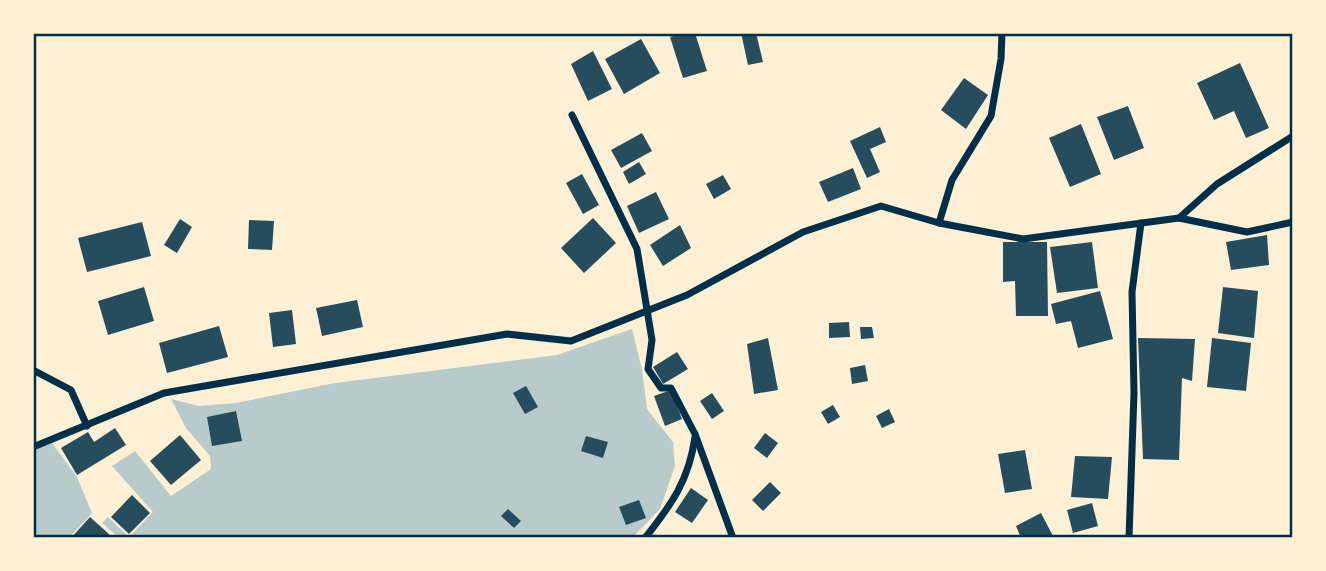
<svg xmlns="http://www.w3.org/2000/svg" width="1326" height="571" font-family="Figtree,sans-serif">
<rect width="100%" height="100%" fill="#fdf0d5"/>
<g fill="#b9caca">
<polygon points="632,329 642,369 647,409 673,442 675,466 660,509 632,538 119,538 102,523 108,517 129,537 153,512 112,466 135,451 171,496 211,469 210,456 186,428 171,399 199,406 236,403 335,383 557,355"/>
<polygon points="52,443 77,477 92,513 69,538 33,538 33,450"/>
</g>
<g fill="#264d5e">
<polygon points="684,33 695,33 707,71 683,78 670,37"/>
<polygon points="741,33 756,33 763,62 748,65"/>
<polygon points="641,39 660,73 624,94 605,59"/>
<polygon points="593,51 612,89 588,101 571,64"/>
<polygon points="1240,63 1269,128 1246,138 1234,111 1214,120 1197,83"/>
<polygon points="964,78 988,95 966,129 941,110"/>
<polygon points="1128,106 1144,148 1114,160 1097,117"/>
<polygon points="1081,124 1101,174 1070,187 1049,138"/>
<polygon points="880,127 886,142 870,149 880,172 867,178 850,141"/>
<polygon points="642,133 652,151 621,168 611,150"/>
<polygon points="639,162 646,174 629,184 623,172"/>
<polygon points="853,168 861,189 828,202 819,182"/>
<polygon points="582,174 599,205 583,214 566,183"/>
<polygon points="723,175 731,189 714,199 706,184"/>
<polygon points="656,192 669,219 639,233 627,206"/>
<polygon points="593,218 616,243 584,273 561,248"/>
<polygon points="180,219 192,227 177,253 164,245"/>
<polygon points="249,220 274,221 272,250 248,249"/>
<polygon points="142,222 151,256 87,272 78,238"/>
<polygon points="680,225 691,248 663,266 650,245"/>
<polygon points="1267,235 1269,265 1231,270 1226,242"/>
<polygon points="1003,242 1047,242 1048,316 1016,316 1015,281 1003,282"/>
<polygon points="1092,242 1098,288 1057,293 1050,247"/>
<polygon points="144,287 154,321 108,335 98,301"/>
<polygon points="1223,287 1258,291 1254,338 1218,333"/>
<polygon points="1100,291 1113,339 1078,348 1071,321 1056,324 1051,304"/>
<polygon points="357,300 363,327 322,336 316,308"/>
<polygon points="292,310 296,344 273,347 269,313"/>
<polygon points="849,322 850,337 829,338 829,323"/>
<polygon points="219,326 228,357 167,373 159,343"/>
<polygon points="860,327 872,327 874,338 861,339"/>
<polygon points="768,338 778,390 754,394 747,344"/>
<polygon points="1138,338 1195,339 1192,381 1182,378 1179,460 1143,459"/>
<polygon points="1212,338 1251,343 1246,391 1207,387"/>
<polygon points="677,352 688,369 663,384 653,367"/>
<polygon points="865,365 868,381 852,384 850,368"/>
<polygon points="526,386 538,407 525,414 513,393"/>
<polygon points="671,390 682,419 665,426 654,396"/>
<polygon points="712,393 724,411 712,419 700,401"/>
<polygon points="833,405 840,417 828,424 821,412"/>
<polygon points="889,409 895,422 882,428 876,416"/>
<polygon points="236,411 242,441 212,446 207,417"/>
<polygon points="115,428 126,445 77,475 61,448 88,432 94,442"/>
<polygon points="765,433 778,443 767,458 754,448"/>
<polygon points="180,435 201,460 171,485 150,461"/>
<polygon points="586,436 608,442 603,458 581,451"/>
<polygon points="1025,450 1032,489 1005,493 998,454"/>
<polygon points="1075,456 1112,457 1108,499 1071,497"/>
<polygon points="770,482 781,493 763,511 752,500"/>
<polygon points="691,488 708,500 692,523 675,512"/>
<polygon points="132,495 150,513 129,534 111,517"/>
<polygon points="639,500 646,518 626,525 619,507"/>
<polygon points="1092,503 1098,526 1073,533 1067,510"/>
<polygon points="508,509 521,521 514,528 501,516"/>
<polygon points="1041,513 1054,538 1021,538 1016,526"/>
<polygon points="90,517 99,525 113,538 71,538"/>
</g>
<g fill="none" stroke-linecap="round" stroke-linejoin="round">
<g stroke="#003049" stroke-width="7">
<polyline points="572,115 637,249 652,340 648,369 661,388 671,388 695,434 733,538"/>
<polyline points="1179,218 1217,184 1293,136"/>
<polyline points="939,223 952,180 991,116 1001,59 1002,33"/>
<polyline points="33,370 71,390 87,426"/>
<polyline points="33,447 164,393 507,334 571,341 687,295 803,232 881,206 939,223 1023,239 1179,218 1247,232 1293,222"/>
<path d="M645,538C672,504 689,480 695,437"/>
<polyline points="1129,538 1134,393 1132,292 1141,223"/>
</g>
</g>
<rect width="1326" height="571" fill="none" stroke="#fdf0d5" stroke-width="70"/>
<rect x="35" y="35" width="1256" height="501" fill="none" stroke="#003049" stroke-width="2.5"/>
</svg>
